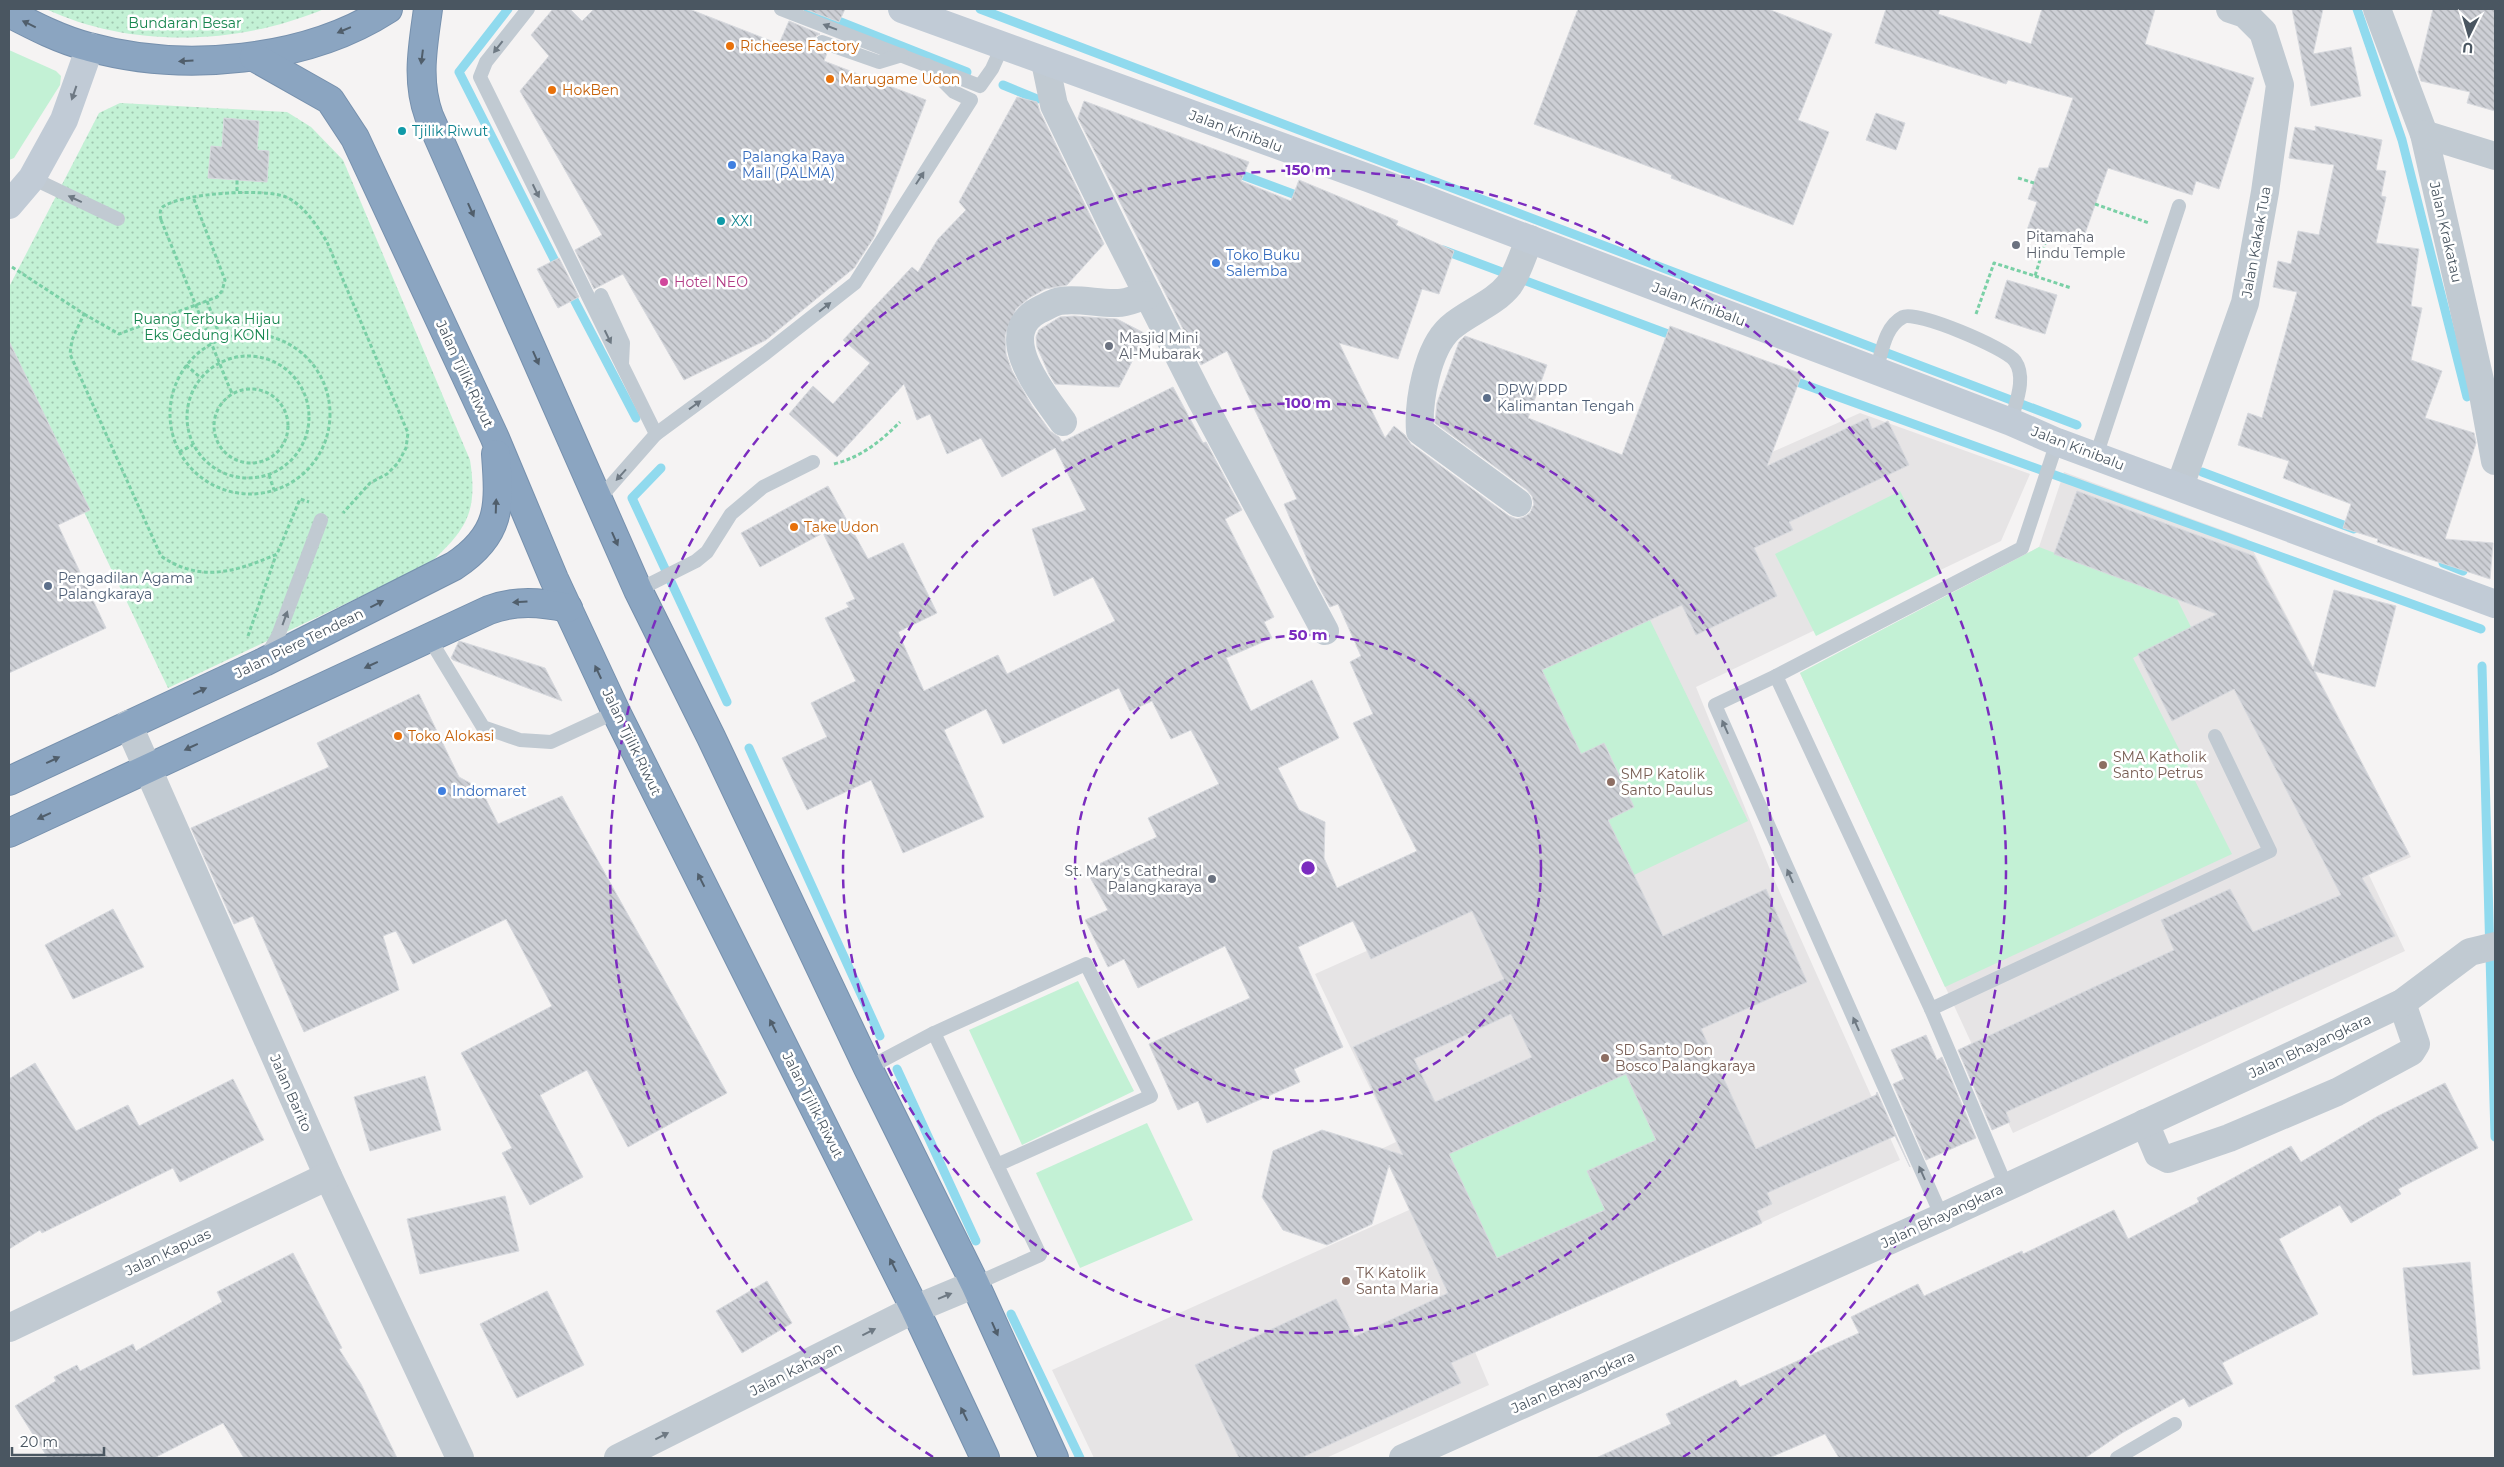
<svg xmlns="http://www.w3.org/2000/svg" width="2504" height="1467" font-family="Montserrat,sans-serif">
<defs>
<pattern id="park-dots" width="8" height="8" patternUnits="userSpaceOnUse" patternTransform="scale(1.25)"><rect width="8" height="8" fill="#c3f1d5"/><path d="M2 2h.1M6 6h.1" fill="none" stroke="#a0c6b0" stroke-width="1.8" stroke-linecap="round"/></pattern>
<pattern id="building-back-hatch" width="6" height="6" patternUnits="userSpaceOnUse" patternTransform="scale(1.25)"><rect width="6" height="6" fill="#cdcfd5"/><path d="M-1 5l2 2M0 0l6 6M5-1l2 2" fill="none" stroke="#a8abb0"/></pattern>
</defs>
<rect width="100%" height="100%" fill="#f5f3f3"/>
<g fill="#e6e4e5">
<polygon points="1860,413 2030,474 2001,541 1696,687 1773,877 1900,1160 1475,1352 1489,1385 1326,1458 1094,1458 1052,1370 1409,1210 1381,1149 1396,1142 1315,974 1533,877 1408,614"/>
<polygon points="2064,472 2247,539 2411,857 2369,875 2405,951 2013,1133 1800,673 2039,547"/>
</g>
<g fill="#c3f1d5">
<polygon points="9,50 56,71 61,76 60,85 14,158 9,160"/>
<polygon points="1900,491 1942,573 1816,636 1775,554"/>
<polygon points="2039,547 2177,599 2191,627 2133,658 2232,854 1945,987 1800,673"/>
<polygon points="1650,620 1748,821 1634,875 1608,820 1634,807 1605,744 1581,754 1542,670"/>
<polygon points="1078,981 1134,1091 1022,1145 969,1030"/>
<polygon points="1626,1074 1656,1140 1605,1210 1497,1258 1449,1154"/>
<polygon points="1147,1123 1193,1220 1080,1268 1036,1173"/>
</g>
<g fill="url(#park-dots)">
<path d="M46,9H324C239,45 131,49 46,9Z"/>
<path d="M120,103L287,112L311,127L343,160L470,460C478,512 467,529 429,564L168,688L9,355V287L99,113Z"/>
</g>
<g fill="none" stroke-linecap="round" stroke-linejoin="round">
<g stroke="#90daee" stroke-width="9">
<polyline points="508,9 459,72 559,269"/>
<polyline points="808,9 967,72"/>
<polyline points="980,9 2077,425"/>
<polyline points="2357,9 2402,140 2467,397"/>
<polyline points="1003,85 1037,99"/>
<polyline points="1234,172 1304,198"/>
<polyline points="1443,250 1676,337"/>
<polyline points="569,290 636,418"/>
<polyline points="1789,379 2481,629"/>
<polyline points="661,468 632,498 727,702"/>
<polyline points="2202,472 2354,529"/>
<polyline points="2443,563 2463,571"/>
<polyline points="2482,666 2495,1137"/>
<polyline points="749,748 880,1036"/>
<polyline points="897,1069 976,1241"/>
<polyline points="1011,1314 1080,1458"/>
</g>
</g>
<g fill="url(#building-back-hatch)" stroke="#d7d9de" fill-rule="evenodd">
<polygon points="553,9 570,9 582,21 594,9 689,9 779,44 789,21 820,34 816,36 813,43 816,48 827,53 824,61 926,100 874,237 854,268 766,340 684,380 623,274 594,289 575,250 602,235 520,91 549,56 531,35"/>
<polygon points="805,9 845,9 839,22"/>
<polygon points="1578,9 1768,9 1832,34 1798,120 1829,132 1793,225 1671,178 1672,175 1534,124"/>
<polygon points="1886,9 1940,9 1938,14 2031,44 2042,9 2155,9 2145,44 2254,78 2219,189 2196,181 2192,195 2108,168 2080,248 2027,230 2037,202 2028,199 2039,168 2048,168 2073,98 2008,80 2006,84 1875,43"/>
<polygon points="2292,9 2323,9 2313,54 2351,47 2361,96 2311,106"/>
<polygon points="2433,9 2495,9 2495,111 2467,103 2470,92 2421,81 2418,72"/>
<path d="M1017,97L1037,102L1040,112L1104,244L1067,285L1045,289L1029,298L1016,309L1005,335L1006,354L1012,371L1032,406L1050,431L1059,437L1062,442L1173,387L1203,443L1206,442L1242,510L1225,519L1274,617L1264,622L1272,638L1226,658L1251,711L1312,680L1339,738L1278,768L1299,810L1325,822L1324,858L1337,888L1417,851L1353,723L1373,714L1350,662L1361,656L1338,604L1330,607L1317,583L1284,504L1297,499L1227,351L1201,365L1078,118L1084,101L1249,162L1241,181L1291,201L1299,180L1398,221L1396,225L1454,251L1439,294L1422,289L1398,359L1339,343L1385,438L1394,426L1405,435L1411,444L1509,516L1517,519L1524,517L1530,513L1534,504L1532,496L1527,490L1435,423L1437,403L1459,342L1465,336L1547,365L1528,418L1622,455L1670,326L1802,374L1767,466L1868,418L1872,429L1888,421L1909,465L1789,522L1793,530L1754,548L1777,596L1696,635L1682,605L1542,670L1581,754L1604,743L1634,807L1608,820L1663,936L1766,889L1807,982L1701,1029L1756,1149L1876,1095L1877,1092L1910,1167L1895,1136L1767,1193L1772,1204L1757,1211L1762,1223L1451,1363L1461,1383L1301,1458H1239L1195,1365L1336,1299L1354,1337L1448,1293L1389,1165L1372,1224L1327,1245L1283,1230L1262,1197L1273,1151L1322,1130L1403,1155L1353,1047L1504,979L1472,911L1371,959L1353,921L1298,947L1343,1047L1294,1069L1300,1082L1207,1123L1198,1101L1178,1110L1149,1044L1250,998L1225,946L1138,988L1124,959L1108,967L1085,920L1108,910L1086,870L1157,837L1148,818L1219,784L1191,730L1171,739L1152,701L1130,711L1119,688L1003,744L986,709L944,730L984,817L903,853L871,780L807,810L782,758L827,737L811,703L856,681L825,618L849,607L846,603L855,599L823,533L760,567L741,533L828,486L868,559L903,543L937,613L898,632L924,691L998,655L1007,674L1115,621L1093,577L1054,596L1032,529L1086,510L1055,448L1002,477L981,438L947,454L930,414L917,420L904,384L837,457L789,414L813,386L833,404L870,363L843,340L912,267L918,272L938,239L966,210L959,202ZM1511,1014L1532,1057L1435,1102L1414,1059ZM1626,1074L1656,1140L1587,1171L1605,1210L1497,1258L1449,1154Z"/>
<polygon points="1876,113 1905,123 1896,150 1866,140"/>
<polygon points="224,118 259,121 257,150 269,151 267,182 208,178 211,146 222,147"/>
<polygon points="2315,126 2382,140 2376,170 2386,171 2381,196 2386,197 2376,243 2419,249 2411,306 2422,308 2411,360 2442,371 2425,418 2474,433 2476,443 2445,539 2493,543 2490,579 2377,542 2378,539 2343,528 2351,504 2283,478 2289,461 2238,445 2248,413 2262,418 2297,292 2273,287 2278,261 2291,264 2298,231 2319,235 2334,165 2289,158 2295,127 2316,131"/>
<polygon points="559,258 579,297 558,308 537,269"/>
<polygon points="2007,280 2057,295 2045,334 1995,318"/>
<polygon points="1074,316 1117,319 1146,334 1119,387 1055,384 1049,374 1037,347 1036,337 1039,330 1060,317"/>
<polygon points="9,341 90,510 58,525 106,628 9,673"/>
<polygon points="2077,491 2254,556 2313,669 2334,590 2396,606 2375,687 2314,671 2409,854 2362,878 2395,936 2006,1112 2010,1122 1992,1130 1958,1050 2174,950 2161,920 2230,889 2253,932 2341,895 2234,689 2172,721 2138,654 2217,614 2054,554"/>
<polygon points="459,641 545,668 562,701 453,660 451,658"/>
<polygon points="419,694 459,777 481,789 498,824 562,796 727,1093 628,1147 587,1070 540,1095 583,1177 530,1205 502,1153 512,1148 461,1053 552,1006 506,919 413,964 396,931 383,936 399,990 304,1032 253,916 234,924 191,828 329,767 317,743"/>
<polygon points="113,909 144,967 73,999 45,945"/>
<polygon points="1926,1035 1937,1060 1942,1057 1976,1138 1926,1160 1893,1084 1904,1079 1891,1050"/>
<polygon points="35,1063 76,1131 128,1105 139,1126 233,1079 264,1140 180,1182 173,1168 42,1233 40,1230 9,1249 9,1079"/>
<polygon points="425,1076 441,1130 370,1151 354,1097"/>
<polygon points="2445,1083 2478,1148 2398,1189 2401,1194 2351,1223 2340,1205 2279,1239 2318,1314 2222,1363 2233,1384 2189,1407 2184,1398 2122,1433 2085,1458 1839,1458 1825,1434 1769,1458 1596,1458 1671,1424 1666,1414 1736,1380 1740,1387 1859,1333 1851,1317 1918,1284 1924,1296 2022,1251 2023,1254 2114,1210 2128,1239 2199,1202 2197,1198 2291,1146 2301,1162 2378,1116"/>
<polygon points="505,1196 519,1251 420,1274 407,1219"/>
<polygon points="293,1253 342,1348 339,1349 361,1384 397,1458 244,1458 223,1423 154,1458 48,1458 15,1406 56,1381 54,1377 77,1365 80,1371 133,1344 136,1351 222,1302 217,1292"/>
<polygon points="2470,1262 2480,1369 2413,1375 2403,1268"/>
<polygon points="767,1281 792,1323 742,1353 716,1311"/>
<polygon points="547,1291 584,1365 517,1398 480,1324"/>
</g>
<g fill="none" stroke-linecap="round" stroke-linejoin="round">
<defs>
<g id="highway">
<path d="M428,9C423,46 416,80 429,116L638,590L711,737L868,1068L975,1284L1054,1458"/>
<path d="M9,13C34,26 61,40 89,47C183,73 306,62 388,9"/>
<polyline points="254,57 330,100 355,138 494,436 554,579 616,712 915,1309 985,1458"/>
<path d="M9,781L264,662L454,566C501,535 500,507 496,454"/>
<path d="M9,833L489,610C516,600 540,602 568,608"/>
</g>
</defs>
<use href="#highway" stroke="#7690ad" stroke-width="30"/>
<g stroke="#7ad0a6" stroke-width="3" stroke-dasharray="4 2.5" stroke-linecap="butt">
<polyline points="2018,178 2034,183"/>
<polyline points="237,191 237,180"/>
<polyline points="2095,204 2149,223"/>
<path d="M161,220C160,215 159,209 164,206C185,193 264,188 286,197C304,205 317,226 327,242L408,433L406,448L398,463L387,474L370,483L343,513"/>
<path d="M12,267L84,314L72,340L70,354L161,556C200,583 236,572 277,554L300,499L309,502"/>
<polyline points="2035,276 2071,288"/>
<polyline points="207,301 221,339"/>
<polyline points="84,314 119,334 217,297 222,291 225,280 193,197"/>
<polyline points="1976,314 1994,263 2035,276 2047,237"/>
<circle cx="250" cy="414" r="80"/>
<circle cx="248" cy="417" r="61"/>
<polyline points="186,365 201,378"/>
<circle cx="251" cy="426" r="37"/>
<polyline points="230,389 232,393"/>
<polyline points="179,452 193,445"/>
<path d="M834,464C861,457 880,442 900,422"/>
<polyline points="269,475 274,490"/>
<polyline points="248,636 276,555"/>
</g>
<g stroke="#c1cad2" stroke-width="14">
<polyline points="528,9 486,62 480,77 656,434 598,500"/>
<polyline points="781,9 980,86 992,69 1002,47"/>
<polyline points="822,42 879,62 902,55"/>
<polyline points="32,178 118,219"/>
<polyline points="601,295 623,343 622,364"/>
<path d="M1876,371C1882,353 1884,327 1903,317C1916,310 2006,348 2015,361C2027,378 2015,404 2011,422"/>
<polyline points="656,434 766,353 855,283 971,100 954,92 927,65"/>
<polyline points="2096,456 2179,206"/>
<polyline points="638,590 696,561 707,552 731,514 763,487 813,462"/>
<polyline points="429,638 483,727 520,740 551,742 616,712"/>
<polyline points="266,657 278,636 321,520"/>
<polyline points="1776,676 2022,548 2057,442"/>
<polyline points="1931,1009 2270,851 2215,736"/>
<polyline points="934,1033 997,1165"/>
<polyline points="868,1068 934,1033 1086,964 1151,1096 997,1165 1040,1255 975,1284"/>
<polyline points="1942,1217 1715,705 1776,676 1931,1009 2006,1186"/>
<polyline points="2117,1458 2175,1424"/>
</g>
<g stroke="#c1cad2" stroke-width="28">
<polyline points="2377,9 2424,134 2482,389 2495,461"/>
<polyline points="1045,62 1054,105 1114,228 1201,400 1325,631"/>
<polyline points="2424,134 2495,156"/>
<path d="M1063,422C1045,396 992,335 1039,310C1046,307 1053,302 1060,301C1080,298 1099,304 1118,303C1127,303 1139,297 1148,295"/>
<polyline points="2180,486 2245,303 2265,192 2280,85 2263,32 2245,14 2230,9"/>
<path d="M1518,503L1420,431C1418,402 1427,349 1450,328C1468,312 1494,304 1509,285C1518,273 1523,253 1530,239"/>
<polyline points="128,724 328,1176 460,1458"/>
<polyline points="2145,1123 2158,1154 2168,1159 2229,1138 2337,1092 2411,1052 2416,1044 2402,1003"/>
<polyline points="9,1328 328,1176"/>
<polyline points="618,1458 915,1309 975,1284"/>
<polyline points="1403,1458 1942,1217 2269,1066 2402,1003 2470,952 2495,946"/>
</g>
<g stroke="#c1cbd6" stroke-width="28">
<polyline points="902,9 1371,179 2011,422 2057,442 2495,604"/>
<polyline points="9,205 32,178 64,120 90,47"/>
</g>
<use href="#highway" stroke="#8ba5c1" stroke-width="28"/>
<polyline stroke="#7ad0a6" stroke-width="3" stroke-dasharray="4 2.5" stroke-linecap="butt" points="161,220 230,389"/>
</g>
<defs><path id="oneway-solid" d="M-6-.8H1V-3.2L6.5 0L1 3.2V.8H-6Z" transform="scale(1.25)"/></defs>
<g fill="#505e6b">
<use href="#oneway-solid" transform="translate(29 24) rotate(-154)"/>
<use href="#oneway-solid" transform="translate(344 30) rotate(157)"/>
<use href="#oneway-solid" transform="translate(422 57) rotate(97)"/>
<use href="#oneway-solid" transform="translate(186 61) rotate(177)"/>
<use href="#oneway-solid" transform="translate(471 210) rotate(66)"/>
<use href="#oneway-solid" transform="translate(536 358) rotate(66)"/>
<use href="#oneway-solid" transform="translate(496 506) rotate(-88)"/>
<use href="#oneway-solid" transform="translate(615 539) rotate(66)"/>
<use href="#oneway-solid" transform="translate(520 602) rotate(176)"/>
<use href="#oneway-solid" transform="translate(377 604) rotate(-27)"/>
<use href="#oneway-solid" transform="translate(371 665) rotate(155)"/>
<use href="#oneway-solid" transform="translate(598 672) rotate(-115)"/>
<use href="#oneway-solid" transform="translate(200 691) rotate(-25)"/>
<use href="#oneway-solid" transform="translate(191 747) rotate(155)"/>
<use href="#oneway-solid" transform="translate(53 760) rotate(-25)"/>
<use href="#oneway-solid" transform="translate(44 816) rotate(155)"/>
<use href="#oneway-solid" transform="translate(701 880) rotate(-117)"/>
<use href="#oneway-solid" transform="translate(773 1026) rotate(-117)"/>
<use href="#oneway-solid" transform="translate(893 1265) rotate(-117)"/>
<use href="#oneway-solid" transform="translate(995 1329) rotate(66)"/>
<use href="#oneway-solid" transform="translate(964 1414) rotate(-116)"/>
</g>
<g fill="#6e7983">
<use href="#oneway-solid" transform="translate(830 27) rotate(-159)"/>
<use href="#oneway-solid" transform="translate(498 47) rotate(128)"/>
<use href="#oneway-solid" transform="translate(920 178) rotate(-57)"/>
<use href="#oneway-solid" transform="translate(536 191) rotate(64)"/>
<use href="#oneway-solid" transform="translate(75 199) rotate(-155)"/>
<use href="#oneway-solid" transform="translate(825 307) rotate(-38)"/>
<use href="#oneway-solid" transform="translate(608 337) rotate(64)"/>
<use href="#oneway-solid" transform="translate(695 405) rotate(-36)"/>
<use href="#oneway-solid" transform="translate(621 475) rotate(132)"/>
<use href="#oneway-solid" transform="translate(285 618) rotate(-70)"/>
<use href="#oneway-solid" transform="translate(1725 727) rotate(-114)"/>
<use href="#oneway-solid" transform="translate(1790 876) rotate(-114)"/>
<use href="#oneway-solid" transform="translate(1856 1024) rotate(-114)"/>
<use href="#oneway-solid" transform="translate(1922 1173) rotate(-114)"/>
<use href="#oneway-solid" transform="translate(945 1296) rotate(-22)"/>
<use href="#oneway-solid" transform="translate(869 1332) rotate(-27)"/>
<use href="#oneway-solid" transform="translate(662 1436) rotate(-27)"/>
</g>
<use fill="#6e7984" href="#oneway-solid" transform="translate(74 93) rotate(109)"/>
<g fill="none" stroke="#7b2cbf" stroke-width="2.5" stroke-dasharray="9 6">
<circle cx="1308" cy="868" r="233"/>
<circle cx="1308" cy="868" r="465"/>
<path d="M933 1457A698 698 0 1 1 1683 1457"/>
</g>
<g fill="#e8710a" stroke="#fff" stroke-width="2">
<circle cx="730" cy="46" r="5"/>
<circle cx="830" cy="79" r="5"/>
<circle cx="552" cy="90" r="5"/>
<circle cx="794" cy="527" r="5"/>
<circle cx="398" cy="736" r="5"/>
</g>
<g fill="#0f9aa8" stroke="#fff" stroke-width="2">
<circle cx="402" cy="131" r="5"/>
<circle cx="721" cy="221" r="5"/>
</g>
<g fill="#3f7fe0" stroke="#fff" stroke-width="2">
<circle cx="732" cy="165" r="5"/>
<circle cx="1216" cy="263" r="5"/>
<circle cx="442" cy="791" r="5"/>
</g>
<g fill="#6b7280" stroke="#fff" stroke-width="2">
<circle cx="2016" cy="245" r="5"/>
<circle cx="1109" cy="346" r="5"/>
<circle cx="1212" cy="879" r="5"/>
</g>
<circle fill="#d1479c" stroke="#fff" stroke-width="2" cx="664" cy="282" r="5"/>
<g fill="#5c6f8a" stroke="#fff" stroke-width="2">
<circle cx="1487" cy="398" r="5"/>
<circle cx="48" cy="586" r="5"/>
</g>
<g fill="#8d6e63" stroke="#fff" stroke-width="2">
<circle cx="2103" cy="765" r="5"/>
<circle cx="1611" cy="782" r="5"/>
<circle cx="1605" cy="1058" r="5"/>
<circle cx="1346" cy="1281" r="5"/>
</g>
<g text-anchor="middle" dominant-baseline="central" stroke-width="5" stroke-linejoin="round" paint-order="stroke">
<g font-size="14" fill="#17864f" stroke="#fff">
<text x="185" y="23">Bundaran Besar</text>
<text x="207" y="319">Ruang Terbuka Hijau<tspan x="207" dy="16">Eks Gedung KONI</tspan></text>
</g>
<g font-size="14" fill="#c56008" stroke="#fff" text-anchor="start">
<text x="740" y="46">Richeese Factory</text>
<text x="840" y="79">Marugame Udon</text>
<text x="562" y="90">HokBen</text>
<text x="804" y="527">Take Udon</text>
<text x="408" y="736">Toko Alokasi</text>
</g>
<g font-size="14" fill="#0d838f" stroke="#fff" text-anchor="start">
<text x="412" y="131">Tjilik Riwut</text>
<text x="731" y="221">XXI</text>
</g>
<g font-size="14" fill="#4a5661" stroke="#fff">
<text transform="translate(1236 131) rotate(20)">Jalan Kinibalu</text>
<text transform="translate(2446 232) rotate(77)">Jalan Krakatau</text>
<text transform="translate(2256 242) rotate(-80)">Jalan Kakak Tua</text>
<text transform="translate(1699 304) rotate(21)">Jalan Kinibalu</text>
<text transform="translate(465 374) rotate(65)">Jalan Tjilik Riwut</text>
<text transform="translate(2078 448) rotate(21)">Jalan Kinibalu</text>
<text transform="translate(299 643) rotate(-26)">Jalan Piere Tendean</text>
<text transform="translate(632 742) rotate(64)">Jalan Tjilik Riwut</text>
<text transform="translate(2310 1046) rotate(-25)">Jalan Bhayangkara</text>
<text transform="translate(291 1093) rotate(66)">Jalan Barito</text>
<text transform="translate(813 1105) rotate(63)">Jalan Tjilik Riwut</text>
<text transform="translate(1942 1216) rotate(-25)">Jalan Bhayangkara</text>
<text transform="translate(168 1252) rotate(-25)">Jalan Kapuas</text>
<text transform="translate(796 1369) rotate(-27)">Jalan Kahayan</text>
<text transform="translate(1573 1382) rotate(-24)">Jalan Bhayangkara</text>
</g>
<g font-size="14" fill="#366cbe" stroke="#fff" text-anchor="start">
<text x="742" y="157">Palangka Raya<tspan x="742" dy="16">Mall (PALMA)</tspan></text>
<text x="1226" y="255">Toko Buku<tspan x="1226" dy="16">Salemba</tspan></text>
<text x="452" y="791">Indomaret</text>
</g>
<g font-size="14" fill="#5b616d" stroke="#fff" text-anchor="start">
<text x="2026" y="237">Pitamaha<tspan x="2026" dy="16">Hindu Temple</tspan></text>
<text x="1119" y="338">Masjid Mini<tspan x="1119" dy="16">Al-Mubarak</tspan></text>
<text x="1202" y="871" text-anchor="end">St. Mary's Cathedral<tspan x="1202" dy="16">Palangkaraya</tspan></text>
</g>
<g font-size="14" fill="#b23c85" stroke="#fff" text-anchor="start">
<text x="674" y="282">Hotel NEO</text>
</g>
<g font-size="14" fill="#4e5e75" stroke="#fff" text-anchor="start">
<text x="1497" y="390">DPW PPP<tspan x="1497" dy="16">Kalimantan Tengah</tspan></text>
<text x="58" y="578">Pengadilan Agama<tspan x="58" dy="16">Palangkaraya</tspan></text>
</g>
<g font-size="14" fill="#785e54" stroke="#fff" text-anchor="start">
<text x="2113" y="757">SMA Katholik<tspan x="2113" dy="16">Santo Petrus</tspan></text>
<text x="1621" y="774">SMP Katolik<tspan x="1621" dy="16">Santo Paulus</tspan></text>
<text x="1615" y="1050">SD Santo Don<tspan x="1615" dy="16">Bosco Palangkaraya</tspan></text>
<text x="1356" y="1273">TK Katolik<tspan x="1356" dy="16">Santa Maria</tspan></text>
</g>
</g>
<circle cx="1308" cy="868" r="8" fill="#7b2cbf" stroke="#fff" stroke-width="2.5"/>
<g font-size="15" text-anchor="middle" font-weight="bold" fill="#7b2cbf" stroke="#fff" stroke-width="5" stroke-linejoin="round" paint-order="stroke">
<text x="1308" y="175">150 m</text>
<text x="1308" y="408">100 m</text>
<text x="1308" y="640">50 m</text>
</g>
<rect width="2504" height="1467" fill="none" stroke="#4a5661" stroke-width="20"/>
<g transform="translate(2469 35) rotate(185)" stroke="#ffffff" stroke-width="4" paint-order="stroke">
<path d="M0-4L9 19L0 12L-9 19Z" fill="#4a5661"/>
<text y="-8" font-size="14" font-weight="bold" text-anchor="middle" fill="#4a5661">U</text>
</g>
<path d="M12 1447v8h92v-8" fill="none" stroke="#4a5661" stroke-width="2.5"/>
<text x="20" y="1447" font-size="15" fill="#4a5661" stroke="#ffffff" stroke-width="4" paint-order="stroke">20 m</text>
</svg>
